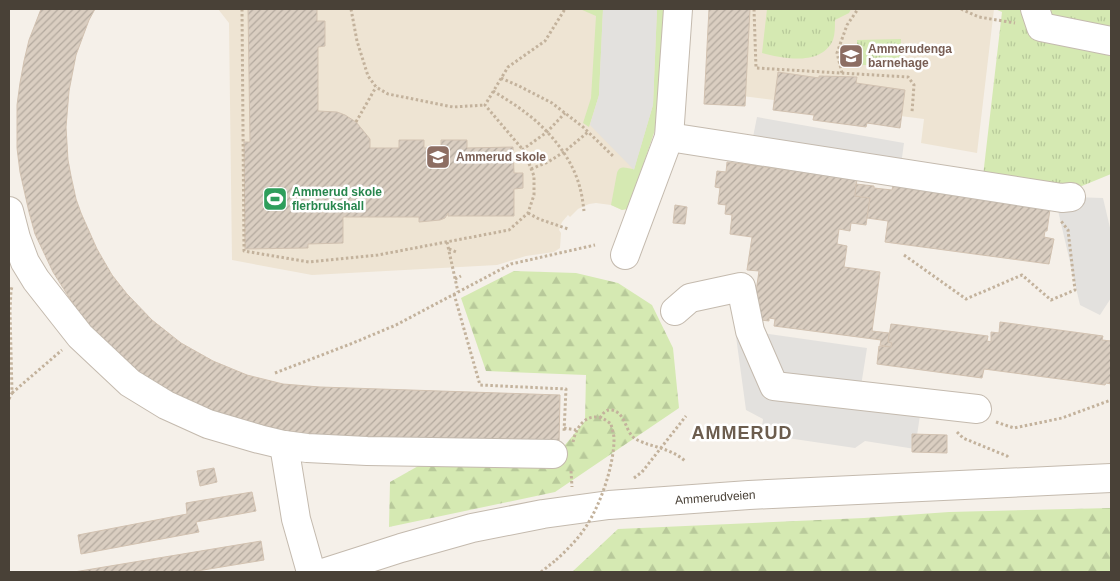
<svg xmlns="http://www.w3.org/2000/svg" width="1120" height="581" font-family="Helvetica,sans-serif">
<defs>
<pattern id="forest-firs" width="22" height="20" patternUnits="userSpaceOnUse" patternTransform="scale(1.25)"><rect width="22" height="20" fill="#d5e9b2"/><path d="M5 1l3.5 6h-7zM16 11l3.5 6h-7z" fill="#b8c99a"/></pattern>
<pattern id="park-tufts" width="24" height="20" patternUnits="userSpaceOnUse" patternTransform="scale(1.25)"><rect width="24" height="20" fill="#d5e9b2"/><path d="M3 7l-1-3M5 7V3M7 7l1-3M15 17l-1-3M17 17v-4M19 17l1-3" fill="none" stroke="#b8c99a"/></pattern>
<pattern id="building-hatch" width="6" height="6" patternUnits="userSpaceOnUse" patternTransform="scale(1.25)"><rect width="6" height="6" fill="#dacec1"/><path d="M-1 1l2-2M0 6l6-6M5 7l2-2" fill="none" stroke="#b3a99e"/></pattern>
</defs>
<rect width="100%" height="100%" fill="#f5f0e9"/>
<g fill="#eee4d3">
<polygon points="218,9 665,9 659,118 627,209 622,210 611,205 596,203 589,204 578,209 570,217 568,215 562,222 559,230 561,233 560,248 554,252 526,256 497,265 312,275 232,260 229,23"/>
<polygon points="719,9 994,9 977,153 921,143 924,119 710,92"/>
</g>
<g fill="#d5e9b2">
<polygon points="580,9 603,9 599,95 589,127 583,123 591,98 596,16"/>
<path d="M657,9H665L659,118L630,204L627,209L622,210L611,205L617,173C620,164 627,169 634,169L653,105Z"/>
</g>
<g fill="url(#forest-firs)">
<polygon points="514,271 576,273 618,283 652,305 673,348 679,408 555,492 389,527 390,482 420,465 560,451 585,421 586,375 486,371 461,298"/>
<polygon points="1111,508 1111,572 572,572 618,529 864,518 949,512"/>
</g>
<g fill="url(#park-tufts)">
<path d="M767,9H851L849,13L835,20C835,26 835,34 833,40C821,66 784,59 762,53Z"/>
<polygon points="995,9 1111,9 1111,174 1077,188 983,176 1002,12"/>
<polygon points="901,39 901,65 857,65 857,40"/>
</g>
<g fill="#e3e1de">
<polygon points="603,9 657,9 653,105 634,170 590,125 599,95"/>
<polygon points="757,117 904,143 901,165 752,142"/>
<polygon points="1071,197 1103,198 1111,232 1111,298 1100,315 1080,305 1056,202"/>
<polygon points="735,329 867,348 861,386 923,395 915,449 865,441 855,448 761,434 763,419 746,410"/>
</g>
<g fill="url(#building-hatch)" stroke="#d2c2b1">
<polygon points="41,9 95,9 89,20 76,55 69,91 66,127 68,160 71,176 76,199 81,213 97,249 112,275 127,294 152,320 181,343 213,361 247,375 283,384 320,387 560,395 559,445 295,435 192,406 137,372 89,327 79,313 53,272 35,234 29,212 20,172 17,148 17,105 20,83 24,61 29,40"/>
<polygon points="248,9 317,9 317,21 325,21 325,46 318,47 318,111 337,112 345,115 356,122 370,139 370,148 399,148 399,140 424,140 424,148 441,148 441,140 467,140 467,148 513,147 514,173 523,173 523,188 514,189 514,216 448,216 448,213 445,218 440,220 419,222 419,217 343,217 343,243 308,244 308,248 245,249 244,142 250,142"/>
<polygon points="709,9 750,9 745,106 704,104"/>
<polygon points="778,72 819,78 819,76 857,77 856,83 905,90 900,128 867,123 866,127 813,120 814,115 773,110"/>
<polygon points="727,162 857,179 855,196 870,198 866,225 851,223 850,231 839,229 837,244 847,246 844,267 880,272 872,331 889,333 888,342 892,343 891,347 880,345 881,340 774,326 775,319 769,318 769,321 752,319 759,271 747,270 752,237 730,234 732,215 725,214 726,205 718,204 720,188 715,187 717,171 726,172"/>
<polygon points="856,184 874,186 874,188 892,190 893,185 1050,209 1047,231 1045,231 1044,237 1054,239 1049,264 885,242 888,221 867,218 870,198 855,196"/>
<polygon points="675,205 687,207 685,224 673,223"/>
<polygon points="1000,322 1103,336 1102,340 1111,341 1111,384 1106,383 1105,385 984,369 982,378 877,364 879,346 891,347 892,343 888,342 891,324 988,336 987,341 991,342 991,332 999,333"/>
<polygon points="912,434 947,435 947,453 912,452"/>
<polygon points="214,468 217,482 200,486 197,471"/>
<polygon points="252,492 256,511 196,522 199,532 81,554 78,535 187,514 186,503"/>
<polygon points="261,541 264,560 191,572 74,572"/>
</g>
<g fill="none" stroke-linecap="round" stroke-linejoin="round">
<defs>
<g id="minor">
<polyline points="1035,9 1041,27 1111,41"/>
<polyline points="669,137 1062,198 1071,197"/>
<polyline points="9,211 16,238 25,262 36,280 80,336 130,383 166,405 208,424 259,439 284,445 307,448 367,451 553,454"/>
<polyline points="625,255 669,137 678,9"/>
<polyline points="675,311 690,298 741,287 750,331 774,386 977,409"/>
<polyline points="284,445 296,519 311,572"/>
<path id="s1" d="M326,572L401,548L472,528L543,514L609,505L749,495L1111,478"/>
</g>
</defs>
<use href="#minor" stroke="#c4baae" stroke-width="30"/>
<g stroke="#c3b29c" stroke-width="3" stroke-dasharray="2.5 2.5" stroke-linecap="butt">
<polyline points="242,9 244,251 309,262 378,255 509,230 528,213 534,195 534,176 524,151 485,105 508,67 545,41 565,9"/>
<polyline points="351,9 357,41 368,76 376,87 388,94 453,107 485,105"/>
<polyline points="754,9 756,68 908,77 914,85 912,112"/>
<polyline points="961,9 979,17 1015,23"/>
<polyline points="842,73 837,53 847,25 858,9"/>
<polyline points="501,78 519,86 552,103 583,127 613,156"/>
<path d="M493,91C504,98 516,105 526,113C549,130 573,159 580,188C582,195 583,203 584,211"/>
<polyline points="356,122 376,87"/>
<polyline points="522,150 547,132 565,113"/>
<polyline points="531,169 548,162 564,152 588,132"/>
<polyline points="528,213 539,219 568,229"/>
<polyline points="447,242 458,292"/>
<polyline points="449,249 456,252"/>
<polyline points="904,255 966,299 1022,275 1051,300 1075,290 1068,230 1061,221"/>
<polyline points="455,279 461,276"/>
<polyline points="454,294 480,385 566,389 564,432"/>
<polyline points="275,373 353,343 396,325 511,264 595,245"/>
<polyline points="12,393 62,350"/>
<polyline points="9,399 12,393 10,311 11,290 12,287"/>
<path d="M600,418C603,413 606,409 612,410C625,413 625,429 633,437C637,441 643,442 647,444C661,448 676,452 686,462"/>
<polyline points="996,422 1014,428 1062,418 1111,400"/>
<polyline points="564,428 576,430"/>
<polyline points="957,432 963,438 1007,456 1009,458"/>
<path d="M573,442C577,422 592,408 611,424"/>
<polyline points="571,471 572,487"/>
<polyline points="634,478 642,472 686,416"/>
<polyline points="541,572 556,560"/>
</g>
<use href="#minor" stroke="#fff" stroke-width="28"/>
<path stroke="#c3b29c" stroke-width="3" stroke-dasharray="2.5 2.5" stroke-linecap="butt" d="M556,560C568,549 579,538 587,525C601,503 614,465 614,439C614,434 612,429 611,424"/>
</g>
<defs>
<symbol id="school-square" viewBox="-11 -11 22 22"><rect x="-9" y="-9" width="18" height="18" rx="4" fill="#8d6e63" stroke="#fff"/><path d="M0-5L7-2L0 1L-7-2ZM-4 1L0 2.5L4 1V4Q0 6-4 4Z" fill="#fff"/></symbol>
<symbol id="stadium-square" viewBox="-11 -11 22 22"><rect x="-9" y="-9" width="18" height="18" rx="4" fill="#2e9e5b" stroke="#fff"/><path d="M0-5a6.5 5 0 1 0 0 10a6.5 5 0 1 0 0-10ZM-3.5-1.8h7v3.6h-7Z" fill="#fff"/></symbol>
</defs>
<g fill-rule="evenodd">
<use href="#school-square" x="837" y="42" width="28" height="28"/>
<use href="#school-square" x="424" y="143" width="28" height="28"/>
<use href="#stadium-square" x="261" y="185" width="28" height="28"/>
</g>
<g text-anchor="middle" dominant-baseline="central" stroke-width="5" stroke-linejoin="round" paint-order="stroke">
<g font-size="12" font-weight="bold" fill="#785e54" stroke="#fff" text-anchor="start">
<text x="868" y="49">Ammerudenga<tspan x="868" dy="14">barnehage</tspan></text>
<text x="456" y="157">Ammerud skole</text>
</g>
<g font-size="12" font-weight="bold" fill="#27864d" stroke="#fff" text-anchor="start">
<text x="292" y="192">Ammerud skole<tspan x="292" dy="14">flerbrukshall</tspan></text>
</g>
<g font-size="12" fill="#494137" stroke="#fff">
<text stroke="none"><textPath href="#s1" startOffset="398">Ammerudveien</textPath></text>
</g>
<g font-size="18" font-weight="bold" letter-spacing="1" fill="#6c5d4e" stroke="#fff">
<text x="742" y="433">AMMERUD</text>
</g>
</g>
<rect width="1120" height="581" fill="none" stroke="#494137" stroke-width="20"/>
</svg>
